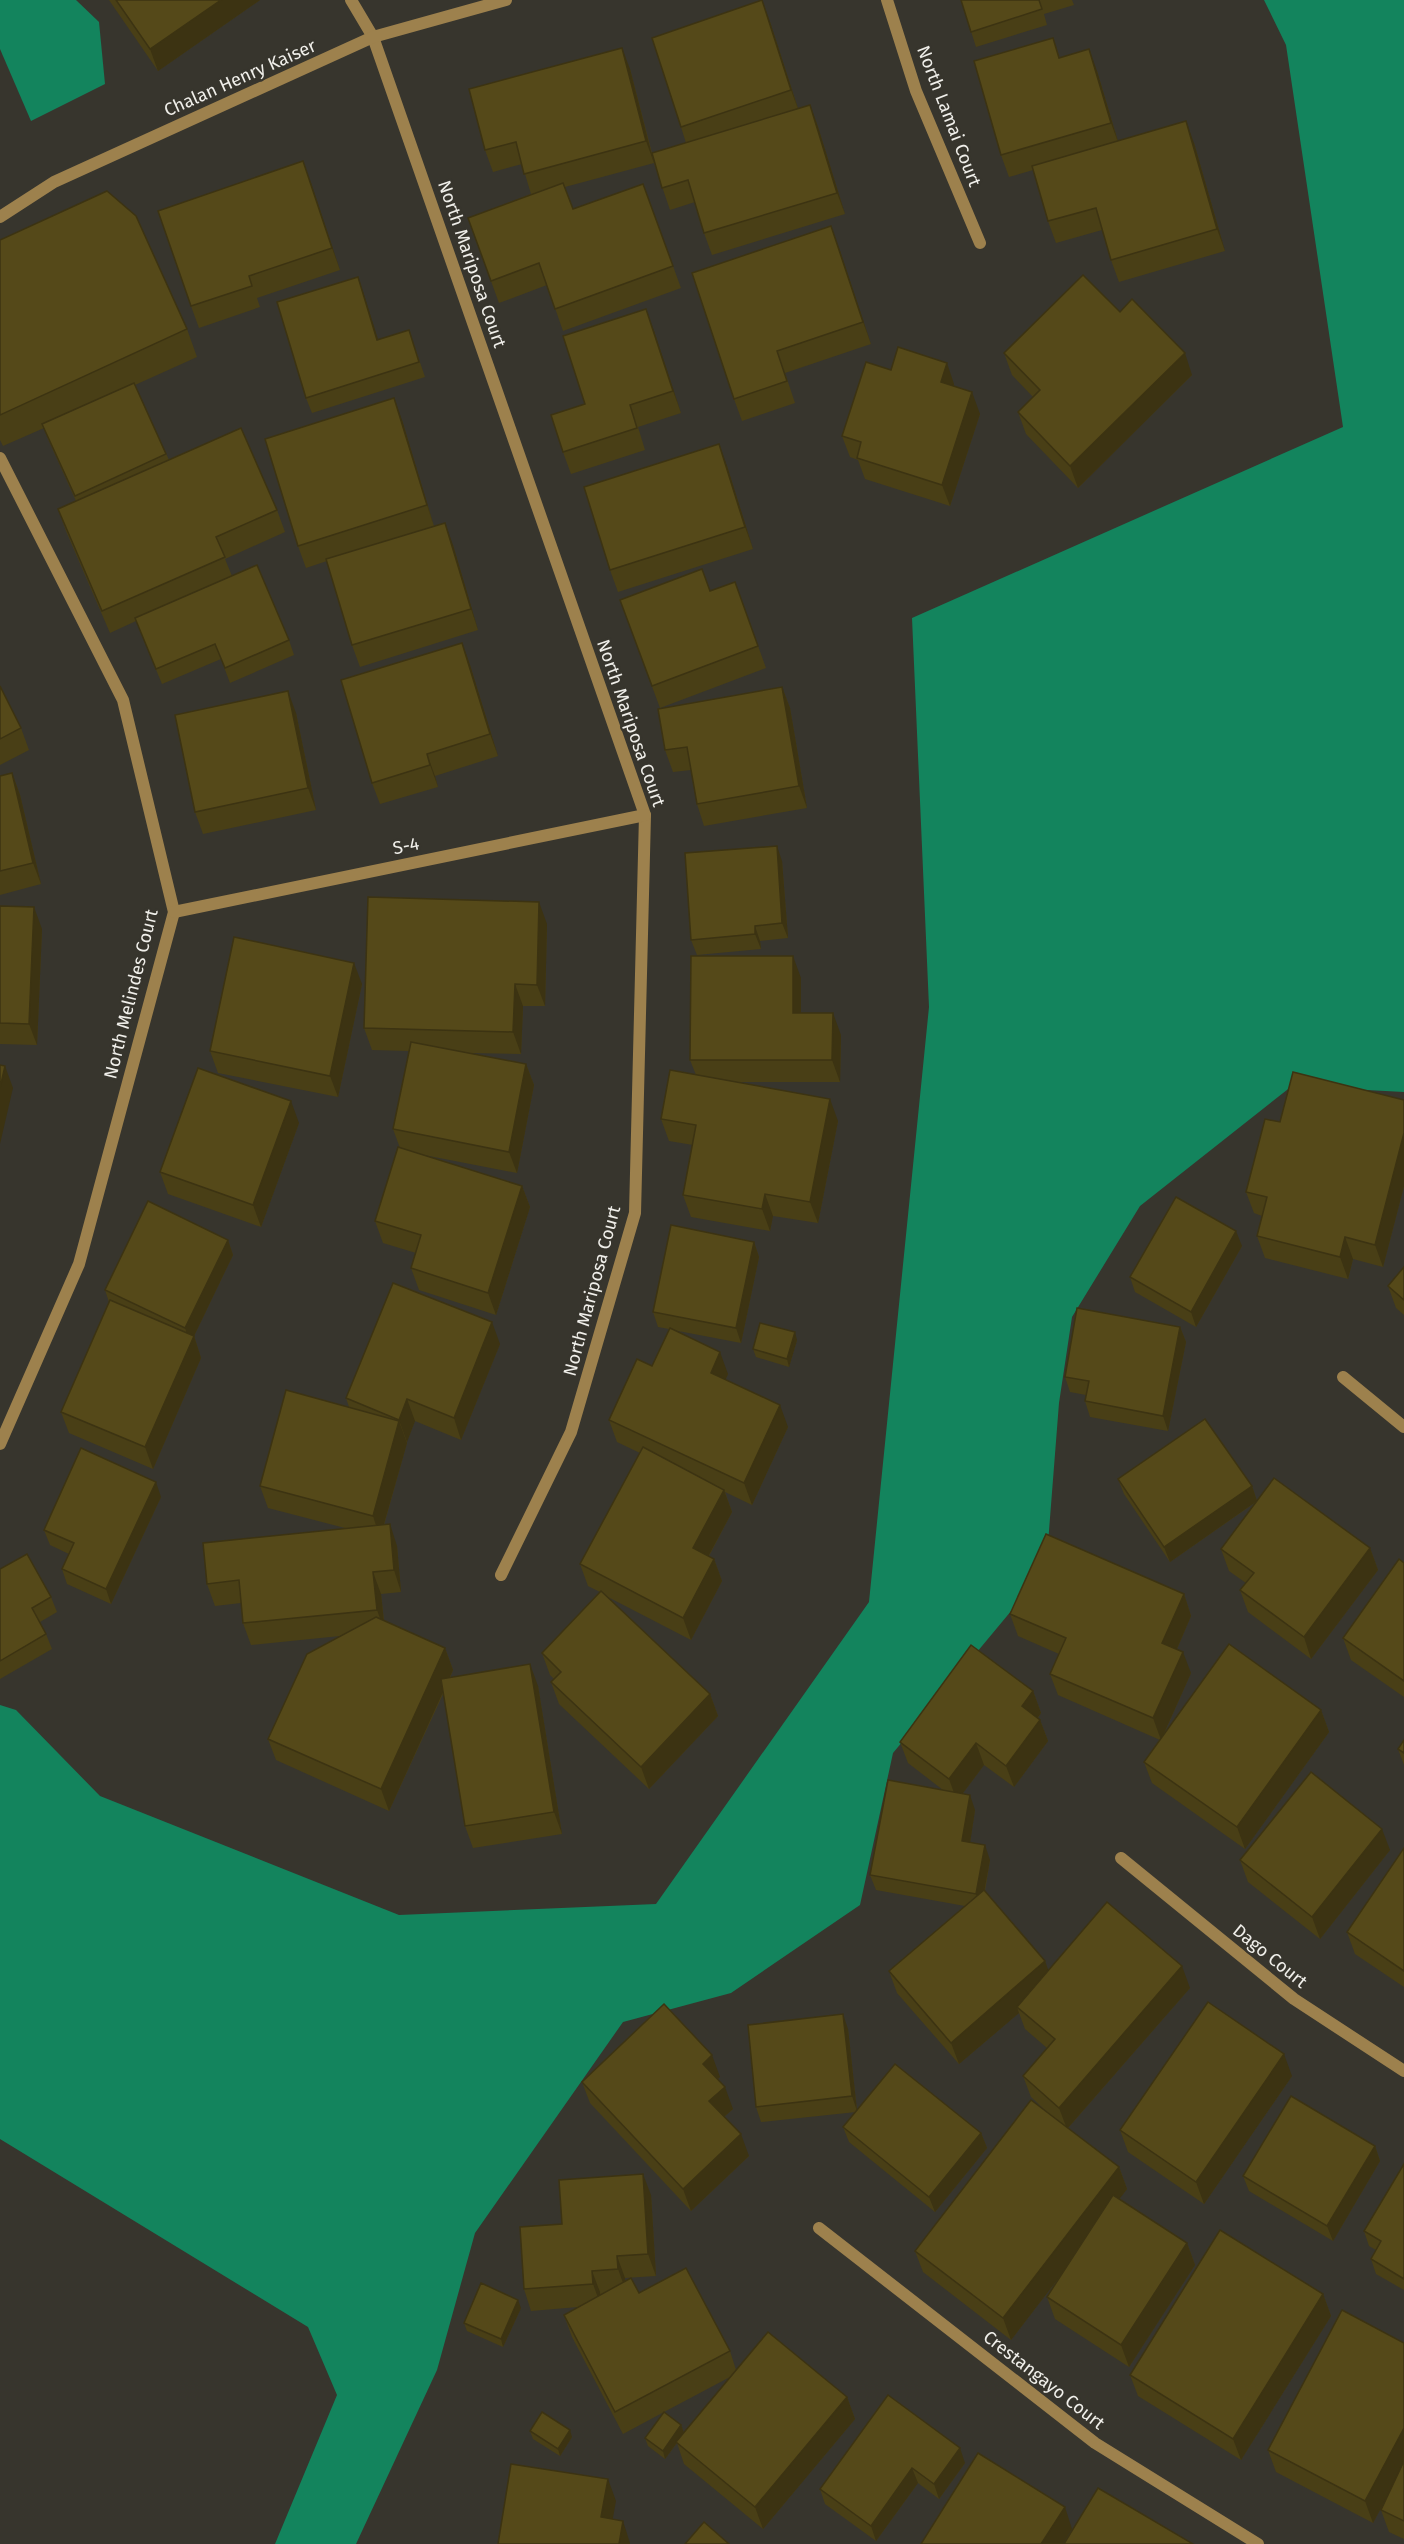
<svg xmlns="http://www.w3.org/2000/svg" width="1404" height="2544" font-family="'Fira Sans',sans-serif">
<rect width="100%" height="100%" fill="#37352d"/>
<g fill="#13845d">
<polygon points="0,0 76,0 99,22 105,84 31,121 0,49"/>
<polygon points="1264,0 1404,0 1404,1092 1292,1086 1140,1206 1072,1317 1059,1403 1046,1569 893,1753 860,1905 731,1993 623,2022 475,2233 437,2370 356,2544 275,2544 337,2395 308,2327 0,2139 0,1705 16,1710 100,1796 399,1915 656,1904 869,1602 929,1007 912,618 1343,427 1286,45"/>
</g>
<g fill="none" stroke-linecap="round" stroke-linejoin="round">
<g stroke="#9d814d" stroke-width="12">
<polyline points="351,0 373,37 645,815 635,1213 571,1432 501,1575"/>
<polyline points="887,0 916,91 980,243"/>
<polyline points="0,458 123,700 174,912 79,1264 0,1444"/>
<polyline points="174,912 645,815"/>
<polyline points="1343,1377 1404,1427"/>
<polyline points="1121,1858 1294,1999 1404,2071"/>
<polyline points="819,2228 1095,2443 1258,2544"/>
</g>
<polyline stroke="#9d814d" stroke-width="12" points="0,217 54,182 373,37 506,0"/>
</g>
<g fill="#493f16" fill-rule="evenodd">
<polygon points="109,0 260,0 158,71"/>
<polygon points="961,0 1072,0 1074,5 1044,14 1047,25 976,47"/>
<polygon points="770,22 798,108 810,105 818,127 845,214 712,255 704,233 695,202 670,210 654,163 565,187 573,209 643,184 681,288 563,331 547,285 499,303 468,218 531,194 522,164 493,172 485,150 630,69 652,153 686,143 681,127"/>
<polygon points="1053,38 1060,58 1097,71 1118,141 1194,143 1225,251 1119,282 1111,260 1102,230 1056,243 1048,221 1033,170 1009,177 1001,155"/>
<polygon points="311,183 340,270 257,298 260,307 199,328 191,306"/>
<polygon points="0,240 187,329 197,357 135,385 169,460 277,510 285,532 225,559 232,576 289,640 294,655 230,683 221,659 162,684 136,621 110,633 66,531 58,509 76,501 48,439 44,428 3,446 0,440"/>
<polygon points="839,248 871,344 785,373 795,403 742,421 734,399"/>
<polygon points="363,292 378,340 409,330 425,377 312,413 306,398"/>
<polygon points="1120,312 1192,375 1078,488 1026,434 1018,412 1033,397 1012,375 1004,353"/>
<polygon points="654,331 681,413 638,427 645,450 571,474 563,452 585,404"/>
<polygon points="891,370 954,384 954,386 980,414 950,506 865,479 858,460 850,457 842,436"/>
<polygon points="402,420 434,526 453,545 478,630 360,667 352,645 327,561 306,568 298,546"/>
<polygon points="727,466 753,549 618,592 610,570"/>
<polygon points="735,582 766,668 660,708 620,600 710,591"/>
<polygon points="462,643 470,665 498,756 435,776 438,787 380,804 372,783"/>
<polygon points="0,686 21,728 29,750 0,765"/>
<polygon points="782,687 790,708 807,808 704,826 697,804 691,770 673,772 665,750"/>
<polygon points="296,713 316,810 203,834 195,812"/>
<polygon points="12,773 20,795 41,884 0,895 0,776"/>
<polygon points="782,861 788,938 760,941 761,949 697,955 691,940"/>
<polygon points="0,906 42,929 37,1045 0,1044"/>
<polygon points="547,924 545,1006 523,1006 521,1054 470,1053 526,1064 534,1085 517,1173 424,1155 522,1186 530,1207 496,1315 419,1290 411,1268 416,1253 383,1243 375,1221 400,1148 393,1129 409,1051 372,1050 364,1028"/>
<polygon points="801,978 801,1013 841,1035 840,1082 735,1082 838,1121 818,1223 773,1216 770,1231 691,1217 683,1195 693,1145 669,1141 661,1119 696,1075 690,1060"/>
<polygon points="362,984 338,1097 218,1073 210,1051"/>
<polygon points="1404,1100 1404,1186 1383,1267 1353,1259 1348,1279 1265,1258 1257,1236 1262,1216 1254,1213 1246,1192 1280,1122"/>
<polygon points="299,1123 261,1227 168,1194 160,1172"/>
<polygon points="228,1240 233,1255 194,1336 201,1358 153,1469 69,1433 61,1412 109,1302 105,1290"/>
<polygon points="754,1242 759,1257 741,1343 673,1330 728,1374 725,1380 788,1427 752,1505 725,1492 732,1512 709,1556 714,1559 722,1581 691,1640 606,1596 710,1694 718,1716 649,1789 559,1704 551,1682 554,1679 550,1675 542,1653 600,1592 588,1586 580,1564 640,1453 617,1442 609,1420 652,1366 669,1329 658,1327 653,1312"/>
<polygon points="1242,1246 1196,1327 1135,1292 1130,1277"/>
<polygon points="1404,1267 1404,1315 1396,1308 1388,1286"/>
<polygon points="1180,1327 1186,1342 1168,1431 1090,1417 1085,1401 1086,1395 1070,1392 1065,1377"/>
<polygon points="797,1340 789,1367 756,1357 753,1349"/>
<polygon points="500,1344 461,1440 415,1421 407,1441 407,1443 384,1525 397,1546 401,1592 381,1594 384,1620 445,1648 453,1670 450,1678 538,1686 562,1834 473,1848 465,1826 444,1692 389,1811 276,1760 268,1739 340,1636 251,1645 243,1623 241,1603 215,1606 207,1584 345,1528 268,1508 260,1486 349,1407 346,1398"/>
<polygon points="1118,1479 1252,1486 1257,1501 1370,1548 1378,1570 1311,1659 1248,1612 1240,1590 1246,1583 1229,1571 1221,1549 1256,1502 1170,1562 1124,1494"/>
<polygon points="161,1497 111,1604 67,1584 62,1569 69,1554 50,1545 44,1530"/>
<polygon points="1404,1563 1404,1697 1351,1660 1343,1638"/>
<polygon points="0,1569 51,1597 57,1612 40,1622 46,1634 52,1649 0,1679"/>
<polygon points="1184,1594 1191,1616 1177,1649 1191,1673 1163,1736 1321,1710 1329,1732 1245,1849 1152,1783 1144,1762 1160,1740 1058,1695 1050,1674 1059,1654 1018,1636 1010,1614"/>
<polygon points="1033,1691 1041,1713 1038,1718 1040,1720 1048,1741 1014,1787 984,1765 963,1793 975,1810 970,1842 990,1860 985,1891 1045,1961 1048,1971 1190,1988 1068,2128 1119,2167 1127,2189 1119,2199 1187,2243 1195,2265 1129,2367 1055,2319 1047,2297 1064,2271 1011,2340 923,2272 915,2251 1047,2112 1031,2097 1023,2076 1047,2048 1025,2029 1019,2013 959,2064 897,1993 889,1971 965,1906 876,1890 870,1875 943,1790 908,1763 900,1742"/>
<polygon points="1404,1740 1404,1765 1398,1749"/>
<polygon points="1404,1848 1404,1987 1355,1954 1347,1932"/>
<polygon points="1390,1850 1320,1939 1248,1882 1240,1860"/>
<polygon points="848,2029 857,2110 981,2133 987,2148 935,2212 849,2142 843,2127 856,2112 761,2122 756,2107"/>
<polygon points="1292,2076 1204,2204 1128,2152 1120,2130"/>
<polygon points="720,2077 717,2079 733,2109 724,2117 749,2156 691,2211 590,2103 582,2082"/>
<polygon points="1375,2146 1380,2161 1333,2241 1249,2191 1243,2176"/>
<polygon points="1404,2164 1404,2290 1376,2274 1371,2259 1376,2250 1369,2246 1364,2231"/>
<path d="M651,2195L656,2276L625,2278V2282L639,2293L730,2351L736,2370L847,2397L855,2419L763,2529L684,2464L677,2443L665,2459L648,2446L645,2438L664,2412L623,2434L572,2337L564,2315L578,2307L531,2311L524,2289L562,2224ZM730,2377L684,2433L681,2425L664,2412Z"/>
<polygon points="1323,2294 1331,2316 1241,2460 1138,2396 1130,2375"/>
<polygon points="521,2308 503,2347 467,2331 464,2323"/>
<polygon points="1404,2343 1404,2539 1389,2532 1381,2510 1390,2491 1373,2523 1276,2472 1268,2450"/>
<polygon points="888,2395 965,2463 939,2499 918,2483 876,2541 825,2504 820,2489"/>
<polygon points="530,2431 572,2437 560,2456 533,2439"/>
</g>
<g fill="#3c3312">
<polygon points="221,0 260,0 158,71 150,49"/>
<polygon points="762,0 770,22 799,112 791,90"/>
<polygon points="622,48 630,69 654,163 646,141"/>
<polygon points="1089,49 1097,71 1119,145 1111,123"/>
<polygon points="810,105 818,127 845,214 837,193"/>
<polygon points="1186,121 1194,143 1225,251 1217,229"/>
<polygon points="303,161 311,183 340,270 332,248"/>
<polygon points="831,226 839,248 871,344 863,322"/>
<polygon points="358,277 363,292 383,355 377,340"/>
<polygon points="646,309 654,331 681,413 673,391"/>
<polygon points="1185,353 1192,375 1078,488 1070,466"/>
<polygon points="947,363 954,384 949,404 941,382"/>
<polygon points="972,392 980,414 950,506 942,485"/>
<polygon points="394,398 402,420 434,527 427,505"/>
<polygon points="719,444 727,466 753,549 745,527"/>
<polygon points="445,523 453,545 478,630 471,609"/>
<polygon points="462,643 470,665 498,756 490,734"/>
<polygon points="782,687 790,708 807,808 799,786"/>
<polygon points="288,691 296,713 316,810 308,788"/>
<polygon points="427,754 435,776 438,787 430,765"/>
<polygon points="12,773 20,795 41,884 33,863"/>
<polygon points="777,846 782,861 788,938 782,923"/>
<polygon points="539,902 547,924 545,1006 537,985"/>
<polygon points="34,907 42,929 37,1045 29,1024"/>
<polygon points="755,926 760,941 761,949 755,934"/>
<polygon points="793,956 801,978 801,1034 793,1013"/>
<polygon points="354,963 362,984 338,1097 330,1076"/>
<polygon points="515,984 523,1006 521,1054 513,1032"/>
<polygon points="833,1013 841,1035 840,1082 832,1060"/>
<polygon points="526,1064 534,1085 517,1173 509,1152"/>
<polygon points="5,1066 13,1088 0,1144 0,1088"/>
<polygon points="830,1099 838,1121 818,1223 810,1202"/>
<polygon points="291,1101 299,1123 261,1227 253,1205"/>
<polygon points="1404,1133 1404,1186 1383,1267 1375,1245"/>
<polygon points="522,1186 530,1207 496,1315 488,1293"/>
<polygon points="765,1194 773,1216 770,1231 762,1209"/>
<polygon points="1236,1231 1242,1246 1196,1327 1191,1312"/>
<polygon points="1345,1237 1353,1259 1348,1279 1340,1257"/>
<polygon points="228,1240 233,1255 194,1336 201,1358 153,1469 145,1447 190,1343 185,1328"/>
<polygon points="754,1242 759,1257 741,1343 736,1328"/>
<polygon points="492,1322 500,1344 461,1440 454,1418"/>
<polygon points="1180,1327 1186,1342 1168,1431 1163,1416"/>
<polygon points="795,1332 797,1340 789,1367 787,1359"/>
<polygon points="720,1352 728,1374 719,1395 711,1373"/>
<polygon points="407,1399 415,1421 407,1442 399,1420"/>
<polygon points="780,1405 788,1427 752,1505 744,1483"/>
<polygon points="399,1421 407,1443 380,1538 373,1516"/>
<polygon points="156,1482 161,1497 111,1604 106,1589"/>
<polygon points="1252,1486 1257,1501 1170,1562 1164,1547"/>
<polygon points="724,1490 732,1512 701,1570 693,1548"/>
<polygon points="390,1524 397,1546 401,1592 394,1570"/>
<polygon points="1370,1548 1378,1570 1311,1659 1304,1637"/>
<polygon points="714,1559 722,1581 691,1640 683,1618"/>
<polygon points="373,1572 381,1594 385,1632 377,1610"/>
<polygon points="1184,1594 1191,1616 1170,1665 1162,1643"/>
<polygon points="445,1648 453,1670 389,1811 381,1789"/>
<polygon points="1183,1652 1191,1673 1161,1740 1153,1718"/>
<polygon points="530,1664 538,1686 562,1834 554,1812"/>
<polygon points="1033,1691 1041,1713 1030,1728 1022,1706"/>
<polygon points="710,1694 718,1716 649,1789 641,1767"/>
<polygon points="1321,1710 1329,1732 1245,1849 1237,1827"/>
<polygon points="1040,1720 1048,1741 1014,1787 1006,1766"/>
<polygon points="976,1743 984,1765 957,1801 949,1779"/>
<polygon points="970,1795 975,1810 968,1856 962,1841"/>
<polygon points="1382,1829 1390,1850 1320,1939 1312,1917"/>
<polygon points="985,1845 990,1860 981,1909 976,1894"/>
<polygon points="1045,1961 1053,1983 1017,2007 1019,2013 959,2064 951,2043"/>
<polygon points="1182,1966 1190,1988 1067,2129 1059,2108"/>
<polygon points="843,2014 848,2029 857,2111 852,2096"/>
<polygon points="1284,2054 1292,2076 1204,2204 1196,2182"/>
<polygon points="712,2055 720,2077 711,2086 703,2064"/>
<polygon points="725,2087 733,2109 717,2123 709,2101"/>
<polygon points="981,2133 987,2148 935,2212 929,2197"/>
<polygon points="741,2134 749,2156 691,2211 683,2189"/>
<polygon points="1375,2146 1380,2161 1333,2241 1327,2226"/>
<polygon points="1119,2167 1127,2189 1011,2340 1003,2318"/>
<polygon points="643,2174 651,2195 656,2276 648,2254"/>
<polygon points="1187,2243 1195,2265 1129,2367 1121,2345"/>
<polygon points="617,2256 625,2278 626,2291 618,2269"/>
<polygon points="592,2271 600,2292 601,2306 593,2284"/>
<polygon points="1323,2294 1331,2316 1241,2460 1233,2439"/>
<polygon points="518,2300 521,2308 503,2347 501,2339"/>
<polygon points="847,2397 855,2419 763,2529 755,2507"/>
<polygon points="681,2425 684,2433 665,2459 663,2451"/>
<polygon points="1404,2428 1404,2465 1373,2523 1365,2501"/>
<polygon points="570,2430 572,2437 560,2456 558,2449"/>
<polygon points="960,2448 965,2463 939,2499 934,2484"/>
<polygon points="912,2468 918,2483 876,2541 871,2526"/>
<polygon points="608,2479 616,2501 609,2539 601,2517"/>
<polygon points="1065,2507 1072,2529 1063,2544 1041,2544"/>
<polygon points="623,2521 630,2543 630,2544 619,2544"/>
</g>
<g fill="#554919" stroke="#3c3312" stroke-width="1.5">
<polygon points="116,0 221,0 150,49"/>
<polygon points="762,0 791,90 681,127 652,38"/>
<polygon points="961,0 1039,0 1042,9 971,32"/>
<polygon points="1053,38 1059,58 1089,49 1111,123 1001,155 974,61"/>
<polygon points="622,48 646,141 524,174 516,142 485,150 469,89"/>
<polygon points="810,105 837,193 704,233 688,180 662,188 652,153"/>
<polygon points="1186,121 1217,229 1111,260 1096,208 1048,221 1032,166"/>
<polygon points="303,161 332,248 249,276 252,286 191,306 158,211"/>
<polygon points="563,183 573,209 643,184 673,266 555,309 539,263 491,281 468,218"/>
<polygon points="107,191 136,216 187,329 0,415 0,240"/>
<polygon points="831,226 863,322 777,351 787,381 734,399 692,273"/>
<polygon points="1083,275 1120,312 1132,299 1185,353 1070,466 1018,412 1040,390 1004,353"/>
<polygon points="358,277 377,340 409,330 419,362 306,398 277,302"/>
<polygon points="646,309 673,391 630,405 637,428 563,452 551,415 585,404 563,336"/>
<polygon points="898,347 947,363 941,382 972,392 942,485 857,458 861,442 842,436 866,362 891,370"/>
<polygon points="134,383 166,454 75,496 42,424"/>
<polygon points="394,398 427,505 298,546 265,439"/>
<polygon points="241,428 277,510 216,537 225,557 102,611 58,509"/>
<polygon points="719,444 745,527 610,570 584,487"/>
<polygon points="445,523 471,609 352,645 326,559"/>
<polygon points="257,565 289,640 225,668 215,644 156,669 135,618"/>
<polygon points="702,569 710,591 735,582 758,646 652,686 620,600"/>
<polygon points="462,643 490,734 427,754 430,765 372,783 341,680"/>
<polygon points="0,686 21,728 0,739"/>
<polygon points="782,687 799,786 697,804 687,747 665,750 658,709"/>
<polygon points="288,691 308,788 195,812 175,715"/>
<polygon points="12,773 33,863 0,871 0,776"/>
<polygon points="777,846 782,923 755,926 755,934 691,940 685,853"/>
<polygon points="368,897 539,902 537,985 515,984 513,1032 364,1028"/>
<polygon points="0,906 34,907 29,1024 0,1023"/>
<polygon points="234,937 354,963 330,1076 210,1051"/>
<polygon points="691,956 793,956 793,1013 833,1013 832,1060 690,1060"/>
<polygon points="411,1042 526,1064 509,1152 393,1129"/>
<polygon points="0,1065 5,1066 0,1088"/>
<polygon points="198,1068 291,1101 253,1205 160,1172"/>
<polygon points="670,1070 830,1099 810,1202 765,1194 762,1209 683,1195 696,1125 661,1119"/>
<polygon points="1293,1072 1404,1100 1404,1133 1375,1245 1345,1237 1340,1257 1257,1236 1267,1197 1246,1192 1265,1119 1280,1122"/>
<polygon points="398,1147 522,1186 488,1293 411,1268 421,1235 375,1221"/>
<polygon points="1176,1197 1236,1231 1191,1312 1130,1277"/>
<polygon points="148,1201 228,1240 185,1328 105,1290"/>
<polygon points="671,1225 754,1242 736,1328 653,1312"/>
<polygon points="1404,1267 1404,1300 1388,1286"/>
<polygon points="393,1283 492,1322 454,1418 407,1399 399,1420 346,1398"/>
<polygon points="110,1300 194,1336 145,1447 61,1412"/>
<polygon points="1077,1308 1180,1327 1163,1416 1085,1401 1089,1381 1065,1377"/>
<polygon points="760,1323 795,1332 787,1359 753,1349"/>
<polygon points="670,1328 720,1352 711,1373 780,1405 744,1483 609,1420 637,1359 652,1366"/>
<polygon points="286,1390 399,1421 373,1516 260,1486"/>
<polygon points="1205,1419 1252,1486 1164,1547 1118,1479"/>
<polygon points="643,1447 724,1490 693,1548 714,1559 683,1618 580,1564"/>
<polygon points="81,1448 156,1482 106,1589 62,1569 74,1543 44,1530"/>
<polygon points="1274,1478 1370,1548 1304,1637 1240,1590 1254,1573 1221,1549"/>
<polygon points="390,1524 394,1570 373,1572 377,1610 243,1623 239,1580 207,1584 203,1543"/>
<polygon points="1046,1534 1184,1594 1162,1643 1183,1652 1153,1718 1050,1674 1066,1638 1010,1614"/>
<polygon points="27,1554 51,1597 32,1608 46,1634 0,1661 0,1569"/>
<polygon points="1399,1559 1404,1563 1404,1681 1343,1638"/>
<polygon points="601,1591 710,1694 641,1767 551,1682 561,1672 542,1653"/>
<polygon points="376,1617 445,1648 381,1789 268,1739 307,1654"/>
<polygon points="1229,1644 1321,1710 1237,1827 1144,1762"/>
<polygon points="971,1645 1033,1691 1022,1706 1040,1720 1006,1766 976,1743 949,1779 900,1742"/>
<polygon points="530,1664 554,1812 465,1826 441,1679"/>
<polygon points="1404,1740 1404,1753 1398,1749"/>
<polygon points="1311,1772 1382,1829 1312,1917 1240,1860"/>
<polygon points="888,1780 970,1795 962,1841 985,1845 976,1894 870,1875"/>
<polygon points="1404,1848 1404,1971 1347,1932"/>
<polygon points="984,1890 1045,1961 951,2043 889,1971"/>
<polygon points="1107,1902 1182,1966 1059,2108 1023,2076 1055,2039 1017,2007"/>
<polygon points="1208,2002 1284,2054 1196,2182 1120,2130"/>
<polygon points="664,2004 712,2055 703,2064 725,2087 709,2101 741,2134 683,2189 582,2082"/>
<polygon points="843,2014 852,2096 756,2107 748,2025"/>
<polygon points="895,2064 981,2133 929,2197 843,2127"/>
<polygon points="1291,2096 1375,2146 1327,2226 1243,2176"/>
<polygon points="1031,2100 1119,2167 1003,2318 915,2251"/>
<polygon points="1404,2164 1404,2279 1371,2259 1381,2241 1364,2231"/>
<polygon points="643,2174 648,2254 617,2256 618,2269 592,2271 593,2284 524,2289 520,2227 562,2224 559,2180"/>
<polygon points="1113,2195 1187,2243 1121,2345 1047,2297"/>
<polygon points="1220,2230 1323,2294 1233,2439 1130,2375"/>
<polygon points="686,2268 730,2351 615,2412 564,2315 631,2278 639,2293"/>
<polygon points="481,2283 518,2300 501,2339 464,2323"/>
<polygon points="1342,2310 1404,2343 1404,2428 1365,2501 1268,2450"/>
<polygon points="768,2332 847,2397 755,2507 676,2442"/>
<polygon points="888,2395 960,2448 934,2484 912,2468 871,2526 820,2489"/>
<polygon points="542,2412 570,2430 558,2449 530,2431"/>
<polygon points="664,2412 681,2425 663,2451 645,2438"/>
<polygon points="978,2453 1065,2507 1041,2544 921,2544"/>
<polygon points="1404,2461 1404,2521 1381,2510"/>
<polygon points="511,2464 608,2479 601,2517 623,2521 619,2544 498,2544"/>
<polygon points="1098,2488 1193,2544 1064,2544"/>
<polygon points="704,2522 729,2544 685,2544"/>
</g>
<g text-anchor="middle" dominant-baseline="central" stroke-width="4.5" stroke-linejoin="round" paint-order="stroke">
<g font-size="18" fill="#f0efea" stroke="#37352d">
<text transform="translate(240 78) rotate(-24)">Chalan Henry Kaiser</text>
<text transform="translate(949 116) rotate(69)">North Lamai Court</text>
<text transform="translate(472 264) rotate(71)">North Mariposa Court</text>
<text transform="translate(631 723) rotate(71)">North Mariposa Court</text>
<text transform="translate(406 846) rotate(-12)">S-4</text>
<text transform="translate(131 994) rotate(-76)">North Melindes Court</text>
<text transform="translate(592 1291) rotate(-75)">North Mariposa Court</text>
<text transform="translate(1270 1956) rotate(39)">Dago Court</text>
<text transform="translate(1044 2380) rotate(38)">Crestangayo Court</text>
</g>
</g>
</svg>
